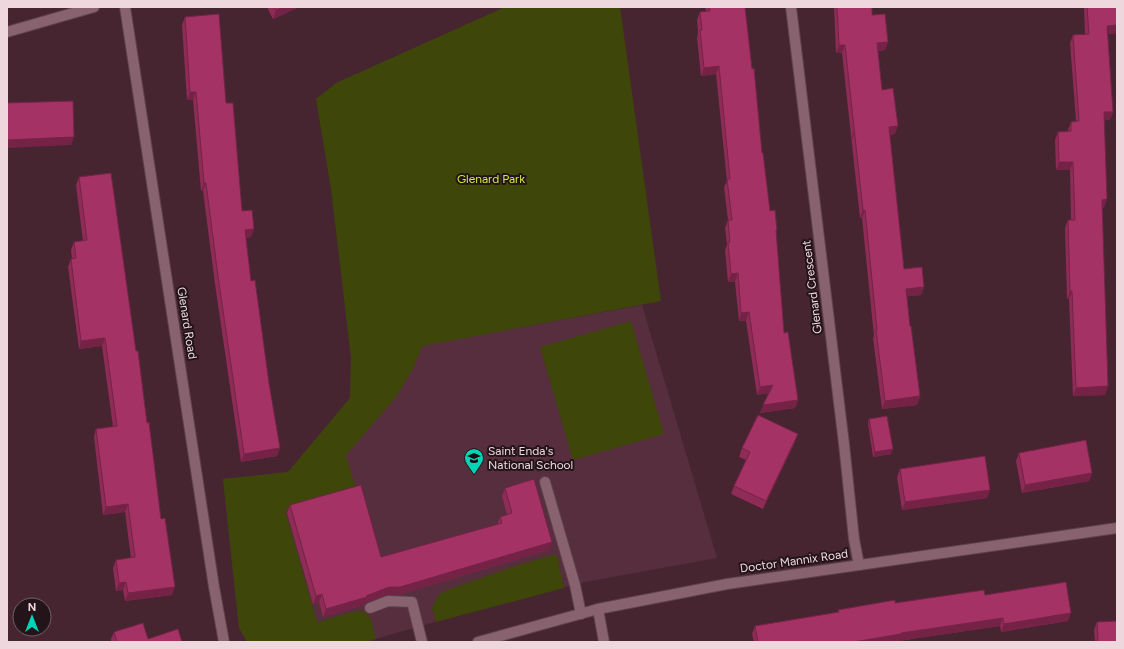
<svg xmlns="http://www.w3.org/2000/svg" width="1124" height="649" font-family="Figtree,sans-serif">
<rect width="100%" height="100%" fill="#462531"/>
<polygon fill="#562e3d" points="642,305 717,558 585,582 469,612 365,642 247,642 239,628 223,479 288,472 350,398 351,358"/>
<g fill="#3e4609">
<path d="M505,7H620L661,301L422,346L413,369L396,397L346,455L356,489L285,510L317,622C329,620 349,611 360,611C363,611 366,613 368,615C373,621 374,632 376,639L365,642H247L239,628L223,479L288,472L350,398L351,358L331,189L316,99L336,83Z"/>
<polygon points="631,321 664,434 573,460 540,347"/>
<polygon points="553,555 557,555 564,588 436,622 432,608 438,596 444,591 515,566"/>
</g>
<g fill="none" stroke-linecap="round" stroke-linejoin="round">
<defs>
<g id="minor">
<polyline points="125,7 214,587 224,642"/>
<polyline points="791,7 844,444 854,539 859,565"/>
<polyline points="7,32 94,7"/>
<polyline points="545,482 575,585 581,614"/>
<polyline points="370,608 388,601 412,602 422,642"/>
<polyline points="598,609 604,642"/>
<polyline points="478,642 598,609 727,584 1117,528"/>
</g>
</defs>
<use href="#minor" stroke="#5e424c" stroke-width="12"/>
<use href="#minor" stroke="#88626e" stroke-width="10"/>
</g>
<g fill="#8e2b56">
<polygon points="267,7 299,7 273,19"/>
<polygon points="705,7 745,7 752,69 762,153 770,211 776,233 784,333 798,400 795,408 760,413 769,393 757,395 746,321 739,321 735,282 728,282 725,250 727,245 725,228 728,220 724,187 727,181 716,74 701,76 697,38 698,33 697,20 700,12 706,11"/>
<polygon points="834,7 872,7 872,15 888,42 885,50 878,51 882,90 895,134 890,135 904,269 924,287 921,295 907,296 910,326 920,396 917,405 882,409 873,338 874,336 862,218 860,218 842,53 836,53"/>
<polygon points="1084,7 1117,7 1117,33 1108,34 1113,112 1110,120 1104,120 1104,208 1102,208 1108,386 1105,395 1073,396 1069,299 1067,299 1065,228 1068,220 1071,220 1070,170 1056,170 1055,140 1058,132 1068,131 1068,130 1071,122 1076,121 1070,43 1073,35 1085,34"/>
<polygon points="185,17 226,103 242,211 251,237 246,238 251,281 280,448 277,456 241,462 215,284 203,191 201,191 193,100 187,100 182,25"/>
<polygon points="79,177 136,351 172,595 125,601 123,590 116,591 113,568 116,560 131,558 125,512 103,515 94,437 96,429 113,427 102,346 79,349 68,267 71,259 72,259 71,250 74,242 83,241 76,185"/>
<polygon points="869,419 891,454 873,457 868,423"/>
<polygon points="795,442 763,509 731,494 734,486 746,460 739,457 742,448"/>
<polygon points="1019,453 1092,473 1089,481 1022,493 1016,461"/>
<polygon points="900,469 990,490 987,498 902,510 897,477"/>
<polygon points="505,488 552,542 549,550 397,595 386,595 368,602 364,604 364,605 323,617 319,602 313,604 287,513 290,505 381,557 497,525 500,517 507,515 502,496"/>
<polygon points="985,595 1068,621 1001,632 1000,626 898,641 898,642 754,642 752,634 755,626 838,612 838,610 895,603"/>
<polygon points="1097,622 1117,642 1095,642 1094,630"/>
<polygon points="114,632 148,639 182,642 111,642 111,639"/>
</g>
<g fill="#742346">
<polygon points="284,7 299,7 273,19 276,10"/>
<polygon points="1117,25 1117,33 1104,34 1107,26"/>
<polygon points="888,42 885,50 874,51 877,43"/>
<polygon points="839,45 845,45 842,53 836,53"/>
<polygon points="719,66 716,74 701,76 704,68"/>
<polygon points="190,92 196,92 193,100 187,100"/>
<polygon points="1104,112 1113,112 1110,120 1101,120"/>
<polygon points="898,126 895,134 886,135 889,127"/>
<polygon points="854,131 855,131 852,139 851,139"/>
<polygon points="74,137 71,145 7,148 7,140"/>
<polygon points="1059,162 1073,162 1070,170 1056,170"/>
<polygon points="204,183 206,183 203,191 201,191"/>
<polygon points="1107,199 1104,208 1099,208 1102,200"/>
<polygon points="863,210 865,210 862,218 860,218"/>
<polygon points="254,229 251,237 242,238 245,230"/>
<polygon points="738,273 735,282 728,282 731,274"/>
<polygon points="924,287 921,295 903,297 906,289"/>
<polygon points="1070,291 1072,291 1069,299 1067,299"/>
<polygon points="749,312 746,321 739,321 741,313"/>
<polygon points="105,338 102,346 79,349 81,341"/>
<polygon points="773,385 770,393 757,395 760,387"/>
<polygon points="1108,386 1105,395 1073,396 1076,388"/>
<polygon points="920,396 917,405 882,409 885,401"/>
<polygon points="798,400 795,408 760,413 763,405"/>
<polygon points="798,434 795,442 763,509 766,501"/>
<polygon points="280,448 277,456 241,462 244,454"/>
<polygon points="893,449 891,454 873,457 875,452"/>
<polygon points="1092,473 1089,481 1022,493 1025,485"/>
<polygon points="990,490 987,498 902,510 905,502"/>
<polygon points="128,504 125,512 103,515 106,507"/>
<polygon points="552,542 549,550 397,595 386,595 368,602 364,604 364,605 323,617 326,609 371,594 389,587"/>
<polygon points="126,582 123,590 116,591 119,583"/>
<polygon points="175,587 172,595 125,601 128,593"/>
<polygon points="322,594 319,602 313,604 316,596"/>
<polygon points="1071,613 1068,621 1001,632 1004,624"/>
<polygon points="1003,618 1000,626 898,641 898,642 853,642 901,633"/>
</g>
<g fill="#a53264" stroke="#742346">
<polygon points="274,7 284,7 276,10"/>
<polygon points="709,7 745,7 752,69 754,68 762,153 763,153 770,211 775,210 777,230 776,230 784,333 788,332 798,400 763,405 773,385 760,387 749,312 741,313 738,273 731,274 728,242 730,242 728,220 732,220 727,179 730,179 719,66 704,68 700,30 702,30 700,12 710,11"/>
<polygon points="837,7 872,7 872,15 885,14 888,42 877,43 882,90 893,88 898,126 889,127 904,269 922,267 924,287 906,289 910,326 911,326 920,396 885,401 876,330 877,330 865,210 863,210 845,45 839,45"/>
<polygon points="1087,7 1117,7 1117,25 1107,26 1113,112 1104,112 1107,199 1102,200 1108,386 1076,388 1072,291 1070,291 1068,220 1075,220 1073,162 1059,162 1058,132 1071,131 1071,122 1079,121 1073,35 1089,34"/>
<polygon points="219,14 226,103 233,103 242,211 252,210 254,229 245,230 251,281 255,280 269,383 280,448 244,454 218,276 206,183 204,183 196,92 190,92 185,17"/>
<polygon points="73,101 74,137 7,140 7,103"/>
<polygon points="111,173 136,351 138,351 147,423 149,422 161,519 165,518 175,587 128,593 126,582 119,583 116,560 135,557 128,504 106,507 96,429 117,426 105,338 81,341 71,259 76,258 74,242 87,240 79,177"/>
<polygon points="758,415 798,434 766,501 734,486 750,452 742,448"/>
<polygon points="887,416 893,449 875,452 869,419"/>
<polygon points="1086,440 1092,473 1025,485 1019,453"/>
<polygon points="985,456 990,490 905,502 900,469"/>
<polygon points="534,479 552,542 400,587 389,587 371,594 366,596 367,597 326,609 322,594 316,596 290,505 361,485 381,557 502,523 500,517 512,513 505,488"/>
<polygon points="1066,582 1071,613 1004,624 1003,618 901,633 901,634 853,642 758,642 755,626 839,612 838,610 895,600 895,603 984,590 985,595"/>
<polygon points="1117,621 1117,642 1098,642 1097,622"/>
<polygon points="143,623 148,639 178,629 182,642 117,642 114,632"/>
</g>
<defs>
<symbol id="school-pin" viewBox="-11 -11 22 30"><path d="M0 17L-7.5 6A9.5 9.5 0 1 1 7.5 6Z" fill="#01d5b6" stroke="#231419"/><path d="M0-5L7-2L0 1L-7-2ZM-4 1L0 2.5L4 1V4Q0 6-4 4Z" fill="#111"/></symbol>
</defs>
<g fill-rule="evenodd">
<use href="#school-pin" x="463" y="447" width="22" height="30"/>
</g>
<g text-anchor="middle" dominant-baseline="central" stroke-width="4" stroke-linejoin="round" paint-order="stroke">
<g font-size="12" fill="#d1e93e" stroke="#231419">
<text x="491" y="179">Glenard Park</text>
</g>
<g font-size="12" fill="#eed8de" stroke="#231419">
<text transform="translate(812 287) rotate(-97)">Glenard Crescent</text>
<text transform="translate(187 323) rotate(81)">Glenard Road</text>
<text transform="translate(794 561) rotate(-8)">Doctor Mannix Road</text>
</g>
<g font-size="12" fill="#eed8de" stroke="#231419" text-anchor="start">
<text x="488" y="451">Saint Enda's<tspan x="488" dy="14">National School</tspan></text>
</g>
</g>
<rect width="1124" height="649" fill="none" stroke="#eed8de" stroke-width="16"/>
<g transform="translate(32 617)"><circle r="19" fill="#231419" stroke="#746268"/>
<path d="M0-3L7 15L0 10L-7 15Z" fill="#01d5b6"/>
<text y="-6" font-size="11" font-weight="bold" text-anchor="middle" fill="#eed8de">N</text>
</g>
</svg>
